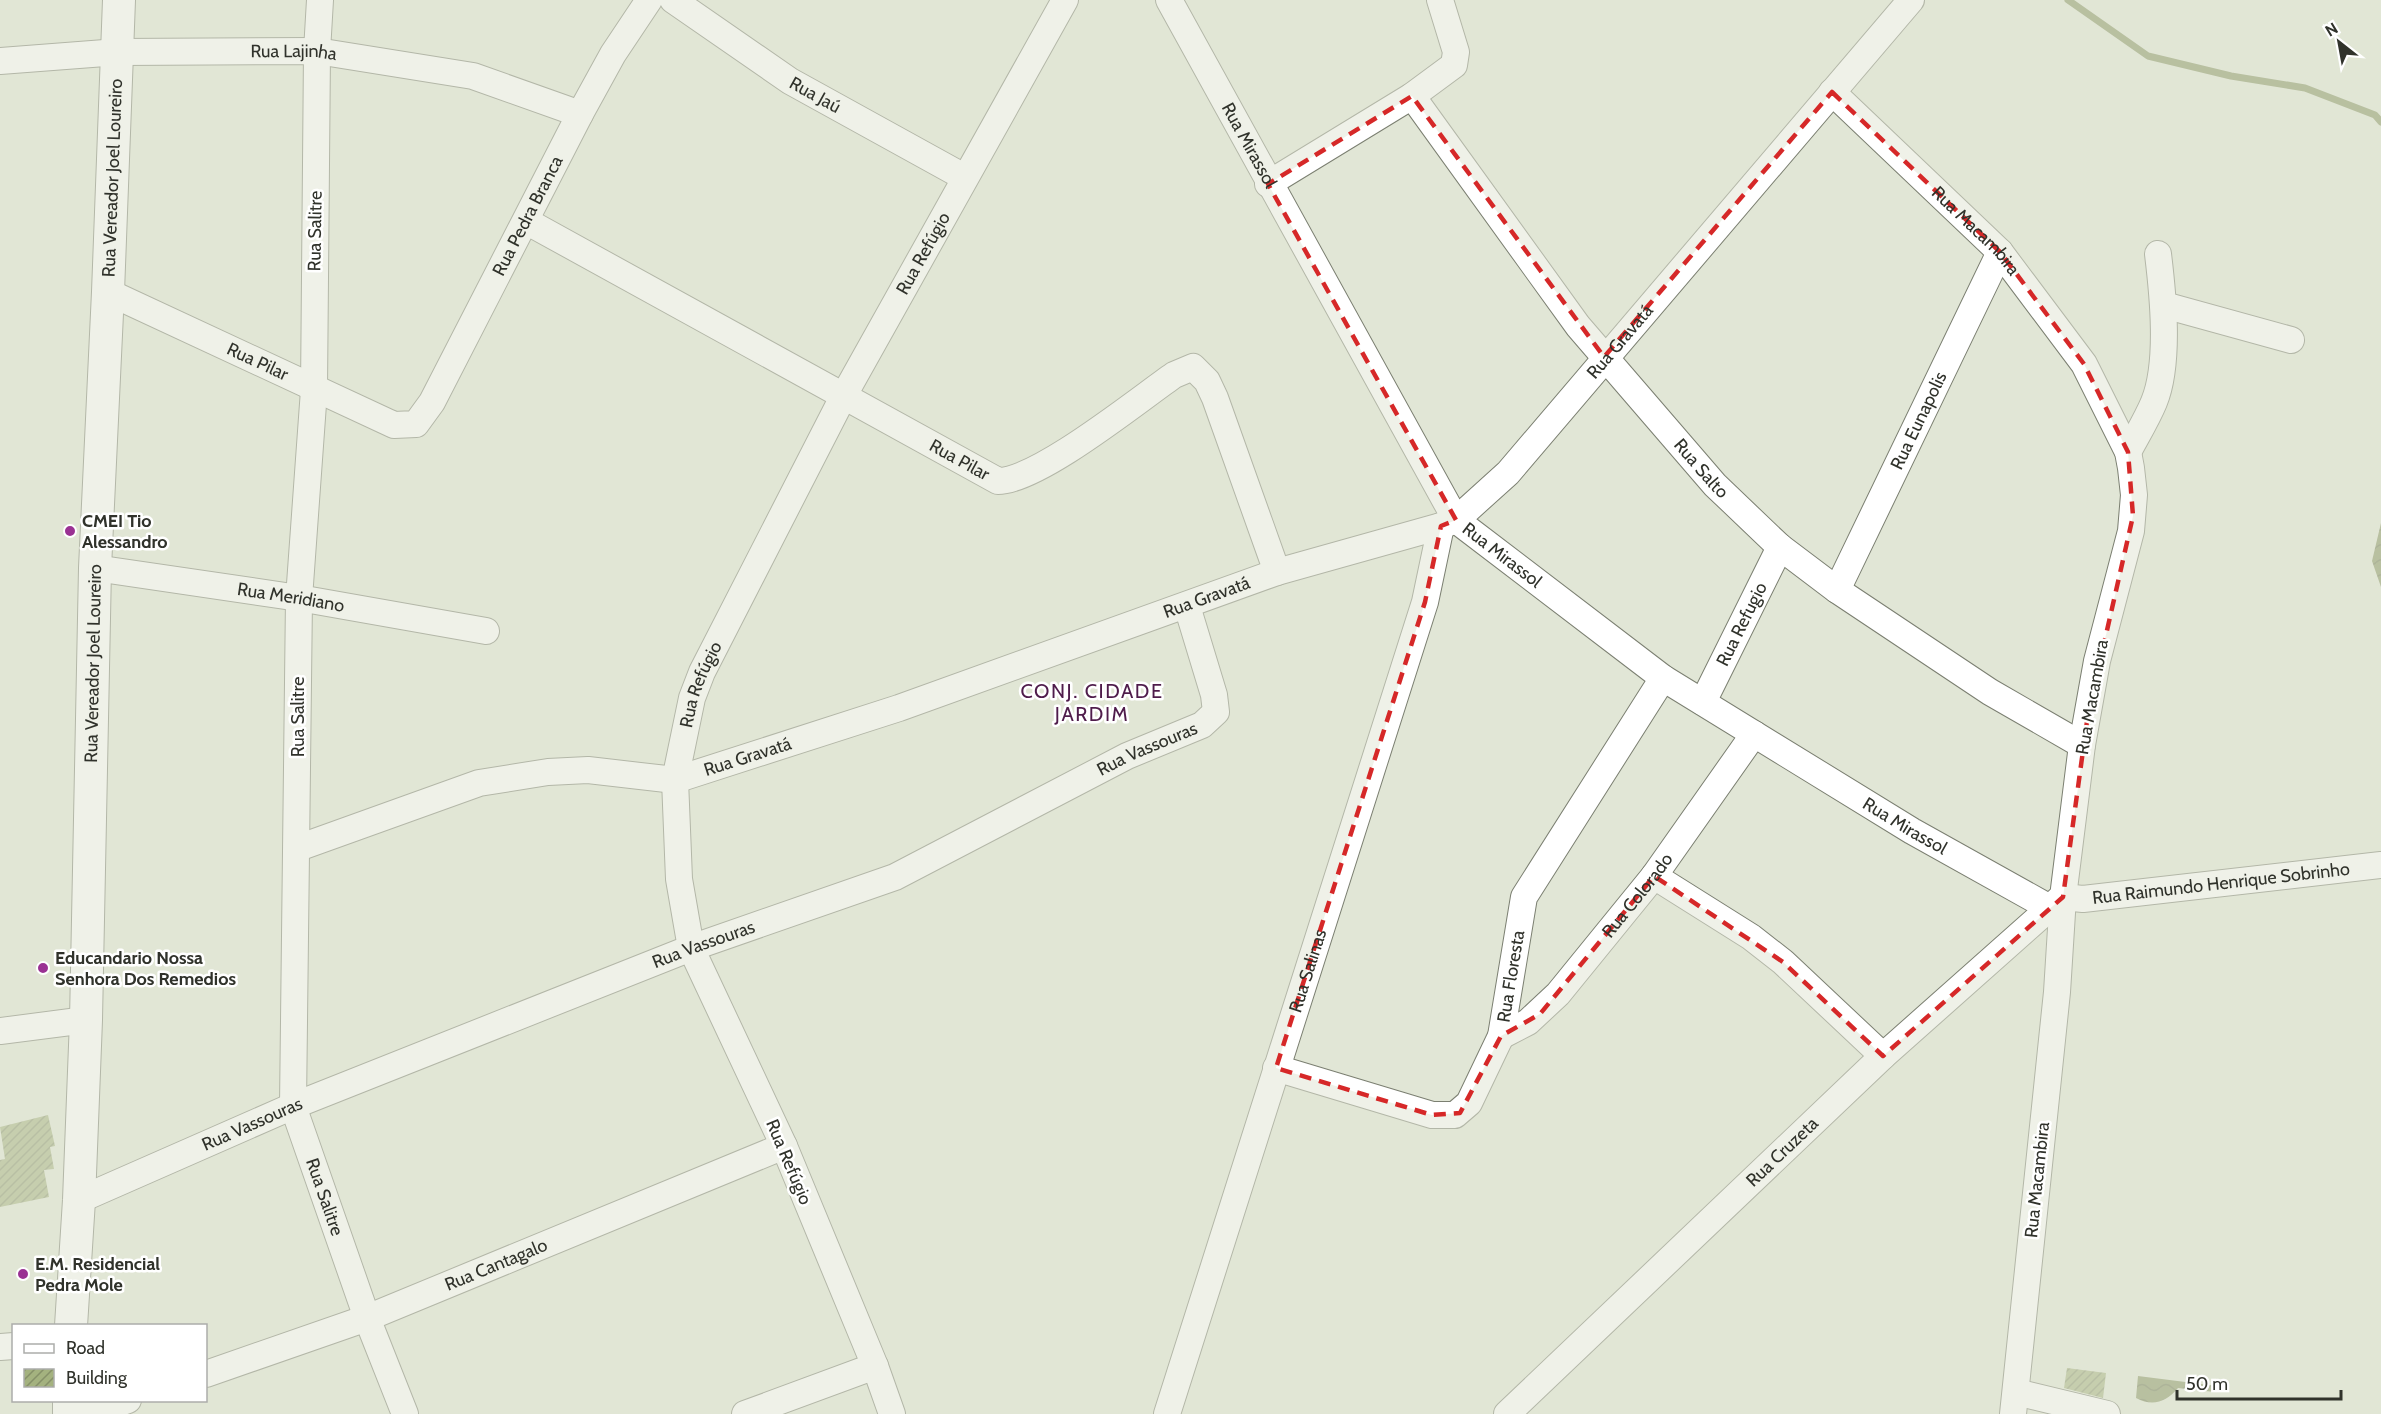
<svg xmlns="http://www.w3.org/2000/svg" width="2381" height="1414" font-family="Cabin,sans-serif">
<defs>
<pattern id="water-waves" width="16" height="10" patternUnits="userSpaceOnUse" patternTransform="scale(1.5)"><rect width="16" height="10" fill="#859261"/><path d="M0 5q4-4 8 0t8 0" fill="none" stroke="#6d7850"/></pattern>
<pattern id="building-hatch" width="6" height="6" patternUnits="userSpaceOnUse" patternTransform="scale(1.5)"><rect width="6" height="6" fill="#a4b27f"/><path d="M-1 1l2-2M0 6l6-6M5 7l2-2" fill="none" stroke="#869168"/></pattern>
</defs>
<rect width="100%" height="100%" fill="#e1e6d6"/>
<g fill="url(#water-waves)">
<polygon points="2381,523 2381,587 2372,561"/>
<path d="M2138,1376L2217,1386L2215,1392L2178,1388C2166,1402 2153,1407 2136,1398Z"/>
</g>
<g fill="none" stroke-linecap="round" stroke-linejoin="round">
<polyline stroke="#859261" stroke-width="7" points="2068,0 2148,56 2231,76 2305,88 2375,115 2381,122"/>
</g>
<g fill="url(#building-hatch)">
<polygon points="48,1115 55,1146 50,1147 54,1169 44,1170 49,1197 0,1207 0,1160 5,1159 0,1127"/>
<polygon points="2067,1368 2106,1373 2103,1398 2064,1388"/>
</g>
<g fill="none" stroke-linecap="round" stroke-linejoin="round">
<defs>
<g id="minor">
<path id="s1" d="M320,0L317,51L314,390L299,598L293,1106L367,1318L405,1414"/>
<path id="s2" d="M673,0L790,81L964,177"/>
<path id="s3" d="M1169,0L1456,520L1663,678L1912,831L2050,908"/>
<path id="s4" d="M0,61L118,52L317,51L473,76L580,114"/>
<path id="s5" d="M1832,92L2000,252L2084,364L2128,452L2131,468L2134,495L2131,531L2097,661L2082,745L2063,897L2057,992L2013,1414"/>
<path id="s6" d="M1412,96L1578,326L1715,485L1780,547L1837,590L1990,692L2082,745"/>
<polyline points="1268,184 1412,96 1454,65 1456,52 1440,0"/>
<path id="s7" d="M526,221L998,481C1038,481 1138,400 1174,375L1193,367L1207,381L1215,398L1277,572"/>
<path id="s8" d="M108,292L394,425L416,424L432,402L580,114L613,54L649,0"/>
<polyline points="2164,305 2291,340"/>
<path d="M2128,452C2137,435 2147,419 2154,402C2170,363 2163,295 2158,254"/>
<path id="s9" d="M95,568L299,598L486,631"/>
<path id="s10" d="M1837,590L2000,252"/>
<path id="s11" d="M1703,702L1780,547"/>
<path id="s12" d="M298,848L479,783L548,772L588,770L675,780L899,708L1277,572L1441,526L1456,520L1508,473L1911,0"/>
<polyline points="1654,876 1751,937 1783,962 1883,1056"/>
<path id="s13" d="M2063,897L2083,899L2381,865"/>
<polyline points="0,1031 86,1020"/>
<path id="s14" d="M1501,1036L1528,1022L1558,994L1654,876L1754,734"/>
<path id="s15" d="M1276,1068L1432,1115H1455L1469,1103L1501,1036L1524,897L1663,678"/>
<path id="s16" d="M79,1200L293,1106L691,948L895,877L1127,756L1202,725L1216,712L1214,695L1187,606"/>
<polyline points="0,1347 14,1346"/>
<path id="s17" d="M206,1374L367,1318L784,1146"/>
<polyline points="2016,1392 2107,1414"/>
<polyline points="89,1414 128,1400"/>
<polyline points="745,1414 875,1366"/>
<path id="s18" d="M892,1414L875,1366L784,1146L691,948L679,879L675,780L692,698L702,672L843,397L1065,0"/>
<path id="s19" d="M1167,1414L1425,602L1441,526"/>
<path id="s20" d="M1507,1414L1883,1056L2062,897"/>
</g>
<g id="tertiary">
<path id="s21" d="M71,1326L79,1200L86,1020L95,568L108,292L119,0"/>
<polyline points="69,1414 69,1400"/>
</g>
</defs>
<use href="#minor" stroke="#7b7f71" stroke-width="28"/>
<use href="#tertiary" stroke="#7b7f71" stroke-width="34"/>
<use href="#minor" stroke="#fff" stroke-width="26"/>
<use href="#tertiary" stroke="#fff" stroke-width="32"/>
</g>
<path d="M0 0H2381V1414H0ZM1832,92L2000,252L2084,364L2128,452L2133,516L2088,714L2063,897L1883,1056L1783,962L1654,876L1540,1014L1501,1036L1460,1113L1432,1115L1276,1068L1425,602L1441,526L1456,520L1268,184L1412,96L1604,357Z" fill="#e1e6d6" fill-opacity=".55" fill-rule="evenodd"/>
<path fill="none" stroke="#d62828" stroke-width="4.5" stroke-dasharray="12 8" stroke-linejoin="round" d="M1832,92L2000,252L2084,364L2128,452L2133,516L2088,714L2063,897L1883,1056L1783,962L1654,876L1540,1014L1501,1036L1460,1113L1432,1115L1276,1068L1425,602L1441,526L1456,520L1268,184L1412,96L1604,357Z"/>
<g fill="#9a3193" stroke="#fff" stroke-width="2">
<circle cx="70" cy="531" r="6"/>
<circle cx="43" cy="968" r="6"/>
<circle cx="23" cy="1274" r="6"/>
</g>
<g text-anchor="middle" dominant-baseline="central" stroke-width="5" stroke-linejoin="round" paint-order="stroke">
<g font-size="18" fill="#30322b" stroke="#fff">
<text stroke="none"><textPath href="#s4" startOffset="294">Rua Lajinha</textPath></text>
<text stroke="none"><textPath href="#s2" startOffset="171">Rua Jaú</textPath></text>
<text stroke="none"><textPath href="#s3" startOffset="166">Rua Mirassol</textPath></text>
<text stroke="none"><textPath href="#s21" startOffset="1149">Rua Vereador Joel Loureiro</textPath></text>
<text stroke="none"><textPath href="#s8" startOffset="574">Rua Pedra Branca</textPath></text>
<text transform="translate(315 231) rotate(-89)">Rua Salitre</text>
<text stroke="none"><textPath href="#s5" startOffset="200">Rua Macambira</textPath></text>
<text stroke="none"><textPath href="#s18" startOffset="1262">Rua Refúgio</textPath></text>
<text stroke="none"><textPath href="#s12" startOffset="1456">Rua Gravatá</textPath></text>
<text stroke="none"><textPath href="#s8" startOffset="165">Rua Pilar</textPath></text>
<text stroke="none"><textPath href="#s10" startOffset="188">Rua Eunapolis</textPath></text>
<text stroke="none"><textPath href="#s7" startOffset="495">Rua Pilar</textPath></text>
<text stroke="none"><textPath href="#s6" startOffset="472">Rua Salto</textPath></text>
<text stroke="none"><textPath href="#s3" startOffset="652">Rua Mirassol</textPath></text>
<text stroke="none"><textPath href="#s9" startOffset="198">Rua Meridiano</textPath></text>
<text stroke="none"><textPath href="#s12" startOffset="952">Rua Gravatá</textPath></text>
<text stroke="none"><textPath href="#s11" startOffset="87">Rua Refugio</textPath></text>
<text stroke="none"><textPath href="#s21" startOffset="663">Rua Vereador Joel Loureiro</textPath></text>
<text stroke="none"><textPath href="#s18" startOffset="776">Rua Refúgio</textPath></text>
<text transform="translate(2092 697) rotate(-80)">Rua Macambira</text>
<text transform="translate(298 717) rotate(-90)">Rua Salitre</text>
<text stroke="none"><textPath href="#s16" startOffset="1161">Rua Vassouras</textPath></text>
<text stroke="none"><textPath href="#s12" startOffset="466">Rua Gravatá</textPath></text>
<text stroke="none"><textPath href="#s3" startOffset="1138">Rua Mirassol</textPath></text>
<text stroke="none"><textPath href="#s13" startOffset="159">Rua Raimundo Henrique Sobrinho</textPath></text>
<text stroke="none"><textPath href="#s14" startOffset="198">Rua Colorado</textPath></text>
<text stroke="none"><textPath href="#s16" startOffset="675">Rua Vassouras</textPath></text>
<text stroke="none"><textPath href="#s19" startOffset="465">Rua Salinas</textPath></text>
<text stroke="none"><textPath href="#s15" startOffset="339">Rua Floresta</textPath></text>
<text stroke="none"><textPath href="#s16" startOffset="189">Rua Vassouras</textPath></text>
<text stroke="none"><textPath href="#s20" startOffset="380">Rua Cruzeta</textPath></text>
<text transform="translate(789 1162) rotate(67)">Rua Refúgio</text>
<text transform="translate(2037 1180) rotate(-84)">Rua Macambira</text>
<text stroke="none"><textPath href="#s1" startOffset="1203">Rua Salitre</textPath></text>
<text stroke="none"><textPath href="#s17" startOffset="310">Rua Cantagalo</textPath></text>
</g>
<g font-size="18" font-weight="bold" fill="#30322b" stroke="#fff" text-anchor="start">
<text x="82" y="521">CMEI Tio<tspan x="82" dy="21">Alessandro</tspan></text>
<text x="55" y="958">Educandario Nossa<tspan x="55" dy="21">Senhora Dos Remedios</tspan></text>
<text x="35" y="1264">E.M. Residencial<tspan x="35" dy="21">Pedra Mole</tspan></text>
</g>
<g font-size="20" letter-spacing="1.5" fill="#4f1c4b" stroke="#fff">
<text x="1092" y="691">CONJ. CIDADE<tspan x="1092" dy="23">JARDIM</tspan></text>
</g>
</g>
<rect x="12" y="1324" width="195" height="78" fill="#ffffff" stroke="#acadaa" stroke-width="1.5"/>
<rect x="24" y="1344" width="30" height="9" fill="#ffffff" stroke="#acadaa" stroke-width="1.5"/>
<text x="66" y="1354" font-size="18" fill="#30322b">Road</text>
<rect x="24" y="1369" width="30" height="18" fill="url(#building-hatch)" stroke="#acadaa" stroke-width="1.5"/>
<text x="66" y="1384" font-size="18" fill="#30322b">Building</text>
<g transform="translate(2339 42) rotate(329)" stroke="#ffffff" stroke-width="4.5" paint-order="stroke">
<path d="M0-4.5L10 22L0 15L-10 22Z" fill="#30322b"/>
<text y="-9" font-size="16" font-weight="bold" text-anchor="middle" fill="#30322b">N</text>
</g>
<path d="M2177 1390v9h164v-9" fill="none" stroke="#30322b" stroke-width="3"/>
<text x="2186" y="1390" font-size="18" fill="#30322b" stroke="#ffffff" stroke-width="4.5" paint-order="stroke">50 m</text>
</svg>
